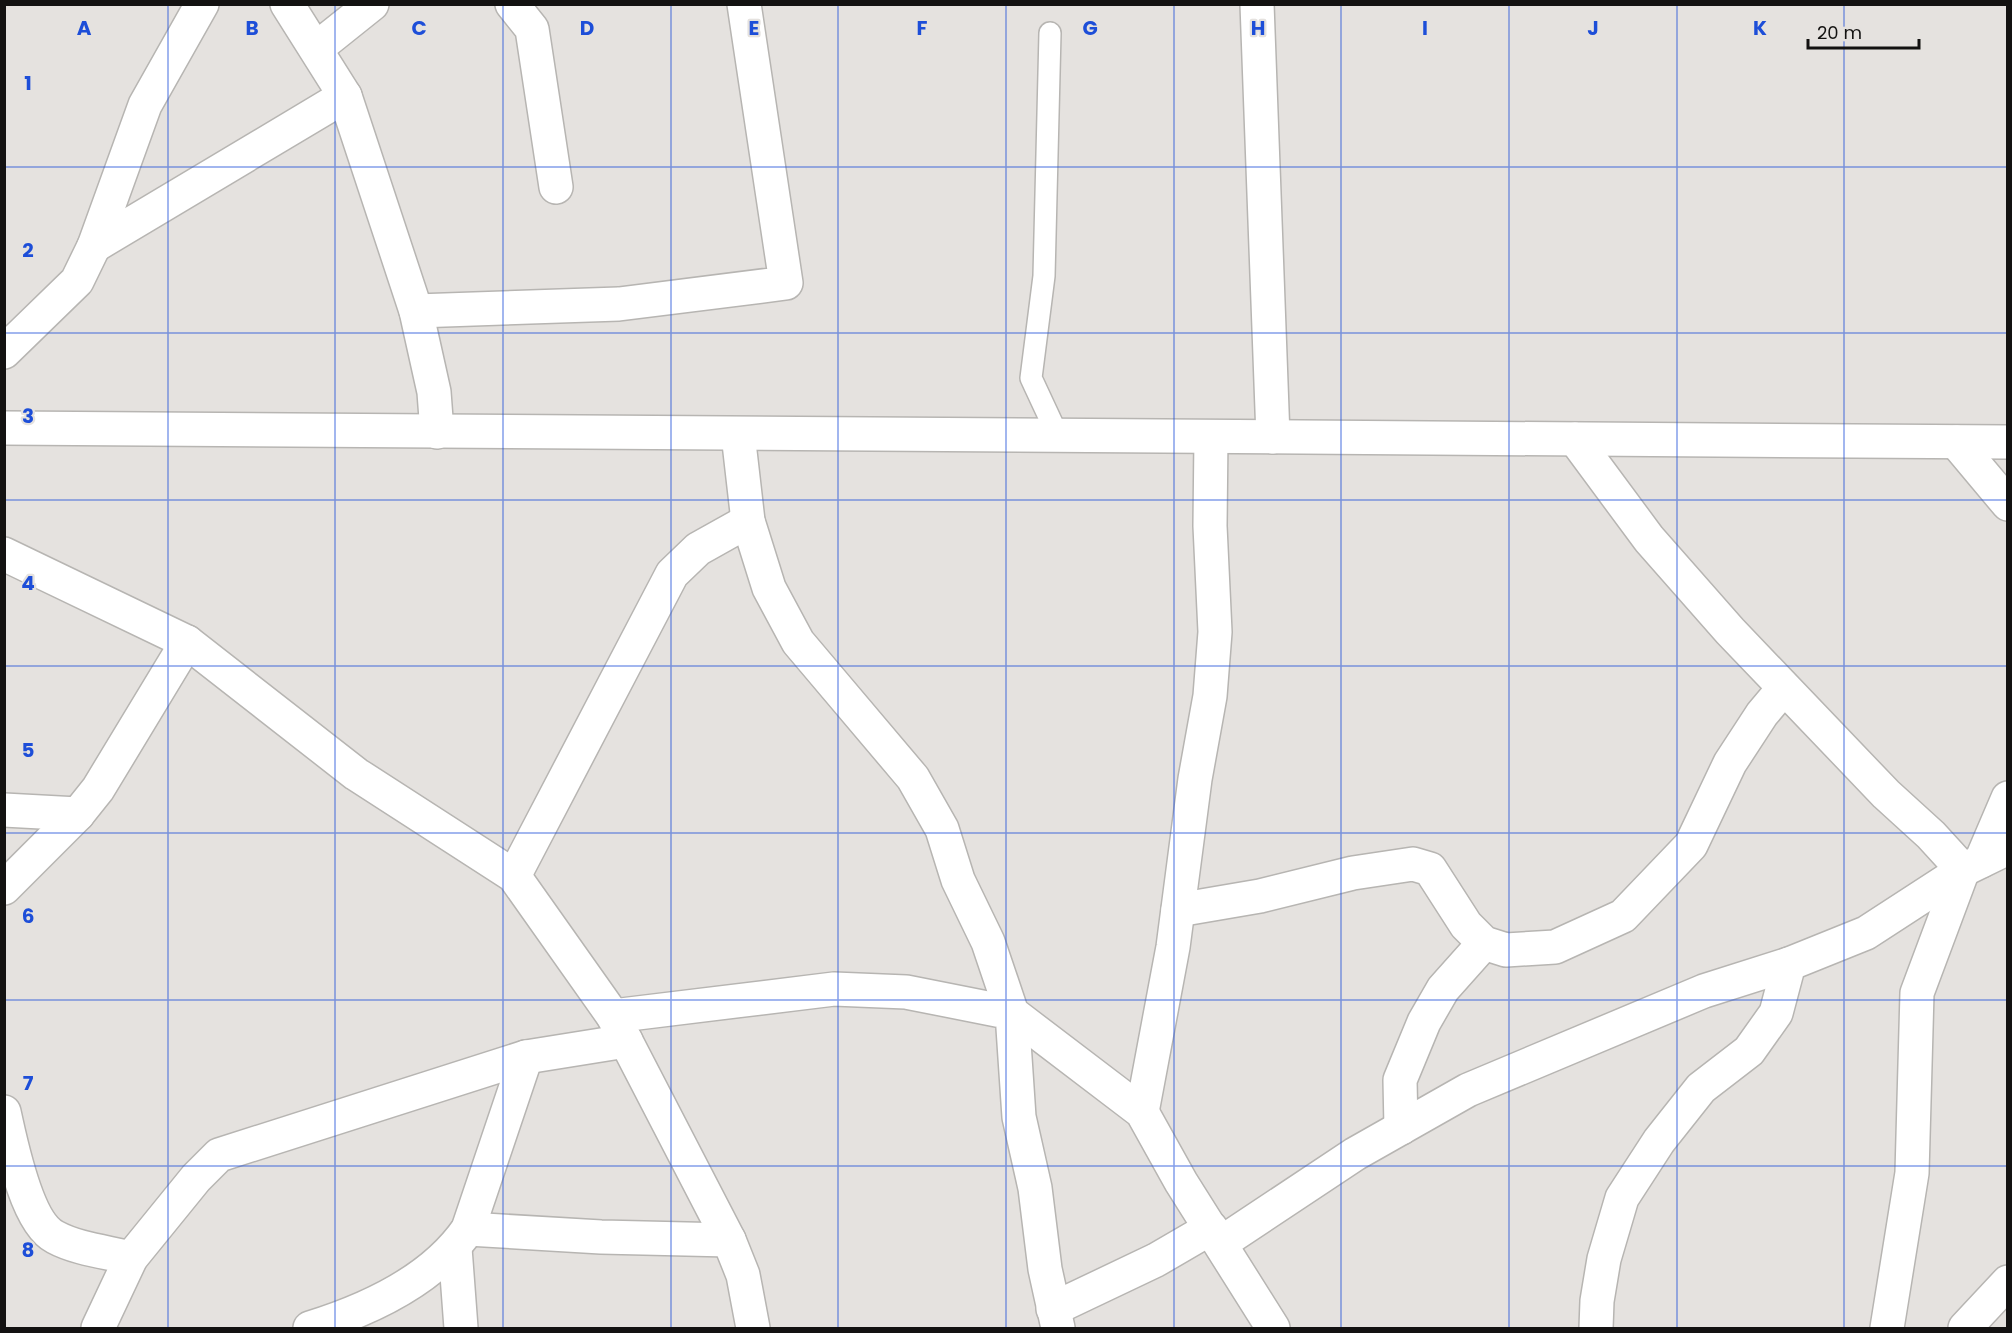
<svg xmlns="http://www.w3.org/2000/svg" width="2012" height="1333" font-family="Poppins,sans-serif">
<rect width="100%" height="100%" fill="#e5e2df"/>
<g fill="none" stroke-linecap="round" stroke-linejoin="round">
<defs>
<polyline id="service" points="1050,33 1044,276 1031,378 1058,436"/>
<g id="minor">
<polyline points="287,4 345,96 416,311 434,392 437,432"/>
<polyline points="512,4 532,29 556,187"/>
<polyline points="1257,4 1273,437"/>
<polyline points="317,48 372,4"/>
<polyline points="94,246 345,96"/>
<polyline points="416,311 619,304 786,283 744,4"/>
<polyline points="4,352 77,281 94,246 145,105 202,4"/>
<polyline points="738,434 748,521 769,588 798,642 913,778 942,829 958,880 988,942 1012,1013 1142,1112 1181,1182 1273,1328"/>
<polyline points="1575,439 1649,539 1730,631 1886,794 1931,835 1963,870 1917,993 1912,1173 1887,1328"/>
<polyline points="1956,442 2008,504"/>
<polyline points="4,554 187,642 356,774 514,876 613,1016 729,1240 743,1275 753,1328"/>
<polyline points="4,810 78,814"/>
<polyline points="1981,861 2008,798"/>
<polyline points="514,876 672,574 698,549 748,521"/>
<polyline points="4,888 78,814 98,789 187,642"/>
<polyline points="1178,910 1260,896 1353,873 1413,864 1430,869 1466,925 1484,943 1506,950 1555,947 1623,916 1691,845 1730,763 1762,714 1783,689"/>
<polyline points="613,1016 834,989 906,992 1012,1013 1019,1117 1035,1188 1045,1269 1058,1328"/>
<path d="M4,1112C11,1143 26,1222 55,1237C77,1249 107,1252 131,1258"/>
<polyline points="1142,1112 1173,947 1195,779 1210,696 1215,632 1210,526 1211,437"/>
<polyline points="1401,1128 1400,1080 1424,1022 1443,989 1484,943"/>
<polyline points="468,1229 601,1237 729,1240"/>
<polyline points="1221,1243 1355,1154 1468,1090 1704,991 1789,964"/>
<polyline points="455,1248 461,1328"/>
<polyline points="1053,1309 1156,1260 1211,1228"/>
<polyline points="98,1328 131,1258 196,1178 219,1155 526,1057 626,1041"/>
<path d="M310,1328C368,1310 433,1280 468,1229L526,1057"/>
<polyline points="1596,1328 1597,1301 1604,1259 1622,1198 1659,1141 1701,1088 1749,1051 1776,1013 1789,964 1866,933 1963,870 2008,848"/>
<polyline points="1965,1328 2008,1282"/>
</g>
<polyline id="tertiary" points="4,428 2008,442"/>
</defs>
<use href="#service" stroke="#b7b5b2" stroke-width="24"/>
<use href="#minor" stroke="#b7b5b2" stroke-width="36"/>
<use href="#tertiary" stroke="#b7b5b2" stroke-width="36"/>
<use href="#service" stroke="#fff" stroke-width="21"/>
<use href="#minor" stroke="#fff" stroke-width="33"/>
<use href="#tertiary" stroke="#fff" stroke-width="33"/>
</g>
<path fill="none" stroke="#1d4ed8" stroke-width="1.5" stroke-opacity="0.55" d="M168,4V1328M335,4V1328M503,4V1328M671,4V1328M838,4V1328M1006,4V1328M1174,4V1328M1341,4V1328M1509,4V1328M1677,4V1328M1844,4V1328M4,167H2008M4,333H2008M4,500H2008M4,666H2008M4,833H2008M4,1000H2008M4,1166H2008"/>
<g font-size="20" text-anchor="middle" font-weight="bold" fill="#1d4ed8" stroke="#e5e2df" stroke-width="4.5" stroke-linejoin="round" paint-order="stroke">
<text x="84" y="35">A</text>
<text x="252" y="35">B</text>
<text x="419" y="35">C</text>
<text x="587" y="35">D</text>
<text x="754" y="35">E</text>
<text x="922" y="35">F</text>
<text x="1090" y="35">G</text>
<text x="1258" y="35">H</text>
<text x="1425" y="35">I</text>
<text x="1593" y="35">J</text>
<text x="1760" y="35">K</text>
<text x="28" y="90">1</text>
<text x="28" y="257">2</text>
<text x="28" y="423">3</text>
<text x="28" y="590">4</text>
<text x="28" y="757">5</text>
<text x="28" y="923">6</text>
<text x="28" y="1090">7</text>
<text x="28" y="1257">8</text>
</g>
<rect width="2012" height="1333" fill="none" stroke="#131211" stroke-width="12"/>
<path d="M1808 39v9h111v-9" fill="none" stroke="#131211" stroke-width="3"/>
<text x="1817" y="39" font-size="18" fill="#131211" stroke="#e5e2df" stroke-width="4.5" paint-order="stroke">20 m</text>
</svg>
